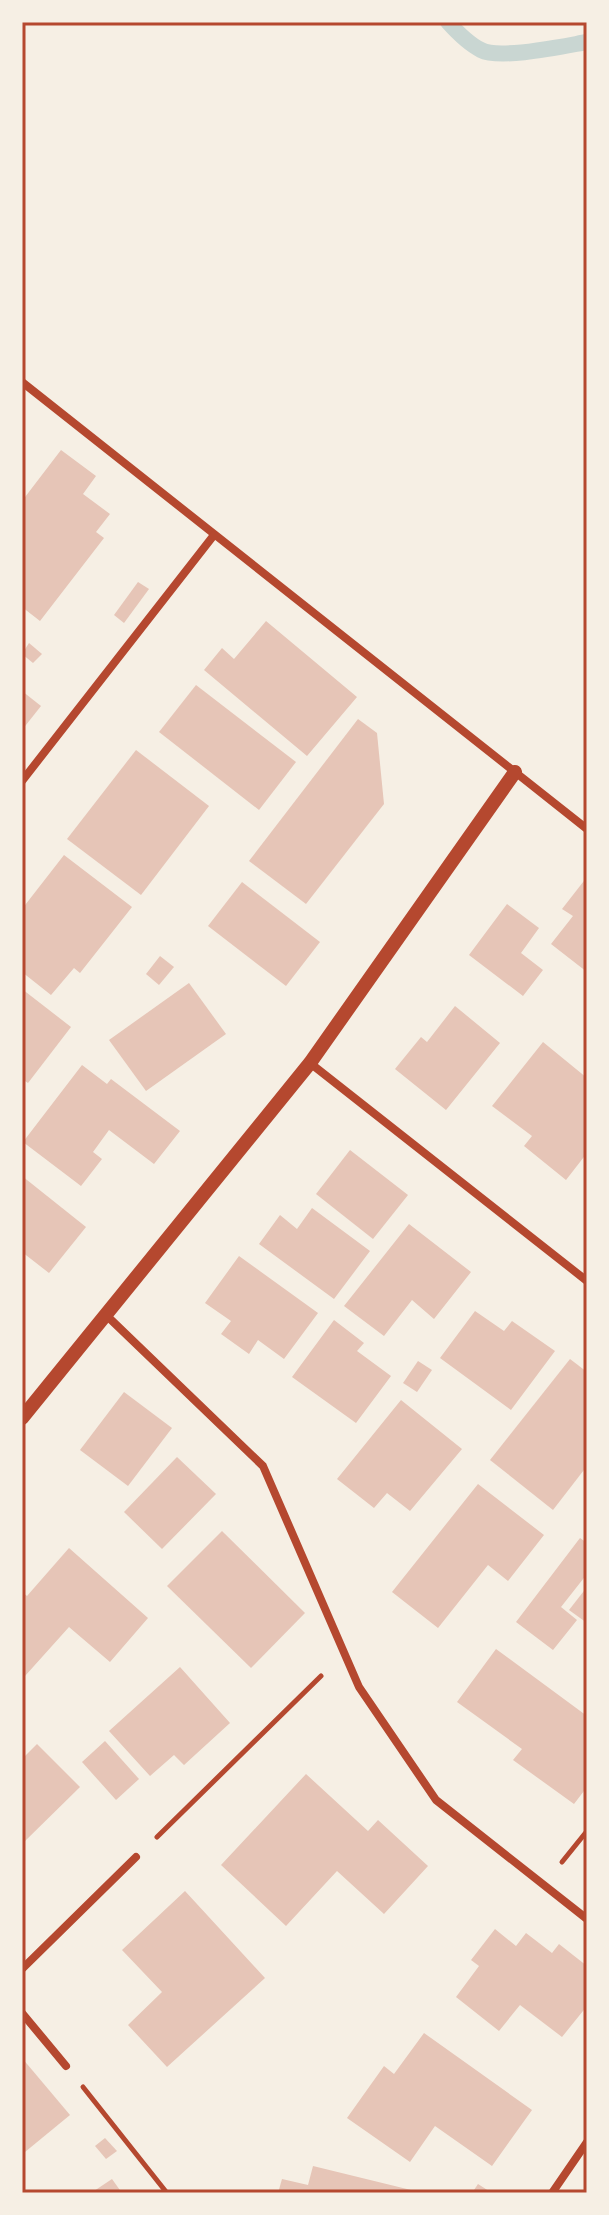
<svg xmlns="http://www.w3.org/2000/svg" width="609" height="2215" font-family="Inter,sans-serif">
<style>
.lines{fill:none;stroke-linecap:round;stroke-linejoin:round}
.stream{stroke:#c9d6d2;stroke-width:16}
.building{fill:#e6c5b7}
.path{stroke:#b5482f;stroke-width:5}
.minor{stroke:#b5482f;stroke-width:8}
.tertiary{stroke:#b5482f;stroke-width:14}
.neatline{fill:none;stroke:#b5482f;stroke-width:3}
</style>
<rect width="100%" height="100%" fill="#f6efe4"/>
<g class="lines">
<path class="stream" d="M448 22C457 32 469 44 481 50 500 60 564 46 587 42"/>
</g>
<g class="building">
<path d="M61 450 96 476 83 494 110 514 96 532 104 538 40 621 22 607V501Z"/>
<path d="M138 582 149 589 124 623 114 615Z"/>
<path d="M266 621 357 697 307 756 204 670 222 648 234 659Z"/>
<path d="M29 643 42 654 33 663 22 654Z"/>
<path d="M196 685 296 762 259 810 159 732Z"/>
<path d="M22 691 41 706 22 730Z"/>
<path d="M358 719 377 733 384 804 306 904 249 861Z"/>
<path d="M136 750 209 806 141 895 67 839Z"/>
<path d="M64 855 132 907 80 973 74 968 51 995 22 972V909Z"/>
<path d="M587 877V972L551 944 573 916 562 909Z"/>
<path d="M242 882 320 942 286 986 208 926Z"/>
<path d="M507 904 539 928 521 953 543 970 523 996 469 955Z"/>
<path d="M160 956 174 967 159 985 146 974Z"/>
<path d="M189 983 226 1034 146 1091 109 1040Z"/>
<path d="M22 989 71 1027 28 1083 22 1079Z"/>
<path d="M455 1006 500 1043 446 1110 395 1069 421 1037 427 1042Z"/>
<path d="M543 1042 587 1078V1153L566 1180 524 1146 532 1136 492 1106Z"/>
<path d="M82 1065 107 1084 111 1079 180 1131 154 1164 109 1130 93 1152 102 1159 81 1186 23 1142Z"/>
<path d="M350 1150 408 1195 373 1239 316 1194Z"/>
<path d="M22 1176 86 1227 49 1273 22 1252Z"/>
<path d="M312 1208 370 1251 334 1299 259 1244 280 1215 297 1229Z"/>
<path d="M409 1224 471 1272 434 1319 412 1300 384 1336 344 1306Z"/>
<path d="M239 1256 318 1313 284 1359 258 1340 249 1354 221 1334 231 1321 205 1303Z"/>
<path d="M475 1311 504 1331 512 1321 555 1351 511 1410 440 1358Z"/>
<path d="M334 1320 364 1343 357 1351 391 1376 356 1423 292 1377Z"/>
<path d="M570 1359 587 1372V1466L553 1510 490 1460Z"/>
<path d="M418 1361 432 1370 417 1392 403 1383Z"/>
<path d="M124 1392 172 1428 128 1486 80 1450Z"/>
<path d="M401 1400 462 1449 410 1511 387 1493 374 1508 337 1479Z"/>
<path d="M177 1457 216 1494 162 1549 124 1512Z"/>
<path d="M478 1484 544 1535 508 1581 488 1565 438 1628 392 1592Z"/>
<path d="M222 1531 305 1613 251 1668 167 1586Z"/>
<path d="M580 1538 587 1543V1574L561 1607 577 1620 553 1650 516 1622Z"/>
<path d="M69 1548 148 1618 110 1662 69 1627 25 1676 22 1673V1592L27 1596Z"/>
<path d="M587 1587V1623L569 1610Z"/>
<path d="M496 1649 587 1716V1787L574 1804 513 1760 522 1749 457 1702Z"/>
<path d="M180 1667 230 1723 184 1765 174 1755 150 1776 109 1731Z"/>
<path d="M105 1741 139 1779 116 1800 82 1762Z"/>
<path d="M37 1744 80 1787 22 1844V1759Z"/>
<path d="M306 1774 368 1831 378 1820 428 1866 384 1914 337 1871 286 1926 221 1865Z"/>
<path d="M185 1891 265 1978 167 2067 128 2025 162 1992 122 1950Z"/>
<path d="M495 1929 516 1946 526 1933 552 1953 559 1944 587 1966V2006L562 2037 520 2005 499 2031 456 1997 479 1966 471 1960Z"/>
<path d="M424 2033 532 2110 492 2166 435 2126 410 2162 347 2118 384 2066 394 2074Z"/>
<path d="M22 2058 70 2115 25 2152 22 2148Z"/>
<path d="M105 2138 117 2151 106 2159 95 2146Z"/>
<path d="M313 2166 411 2190V2193H278L282 2179 308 2185Z"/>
<path d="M112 2179 122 2193H91Z"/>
<path d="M478 2184 492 2193H472Z"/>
</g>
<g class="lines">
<g class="path">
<path d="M157 1837 321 1676"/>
<path d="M562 1862 587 1831"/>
<path d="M83 2087 167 2193"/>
</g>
<g class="minor">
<path d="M22 382 587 829"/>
<path d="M22 781 214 535"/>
<path d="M310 1063 587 1281"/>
<path d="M105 1314 263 1466 359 1687 436 1800 587 1919"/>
<path d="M22 1969 136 1857"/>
<path d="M22 2013 66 2066"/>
<path d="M552 2193 587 2142"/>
</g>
<path class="tertiary" d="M22 1418 310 1063 515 772"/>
</g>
<rect width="609" height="2215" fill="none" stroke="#f6efe4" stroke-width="48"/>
<rect x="24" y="24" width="561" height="2167" class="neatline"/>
</svg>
